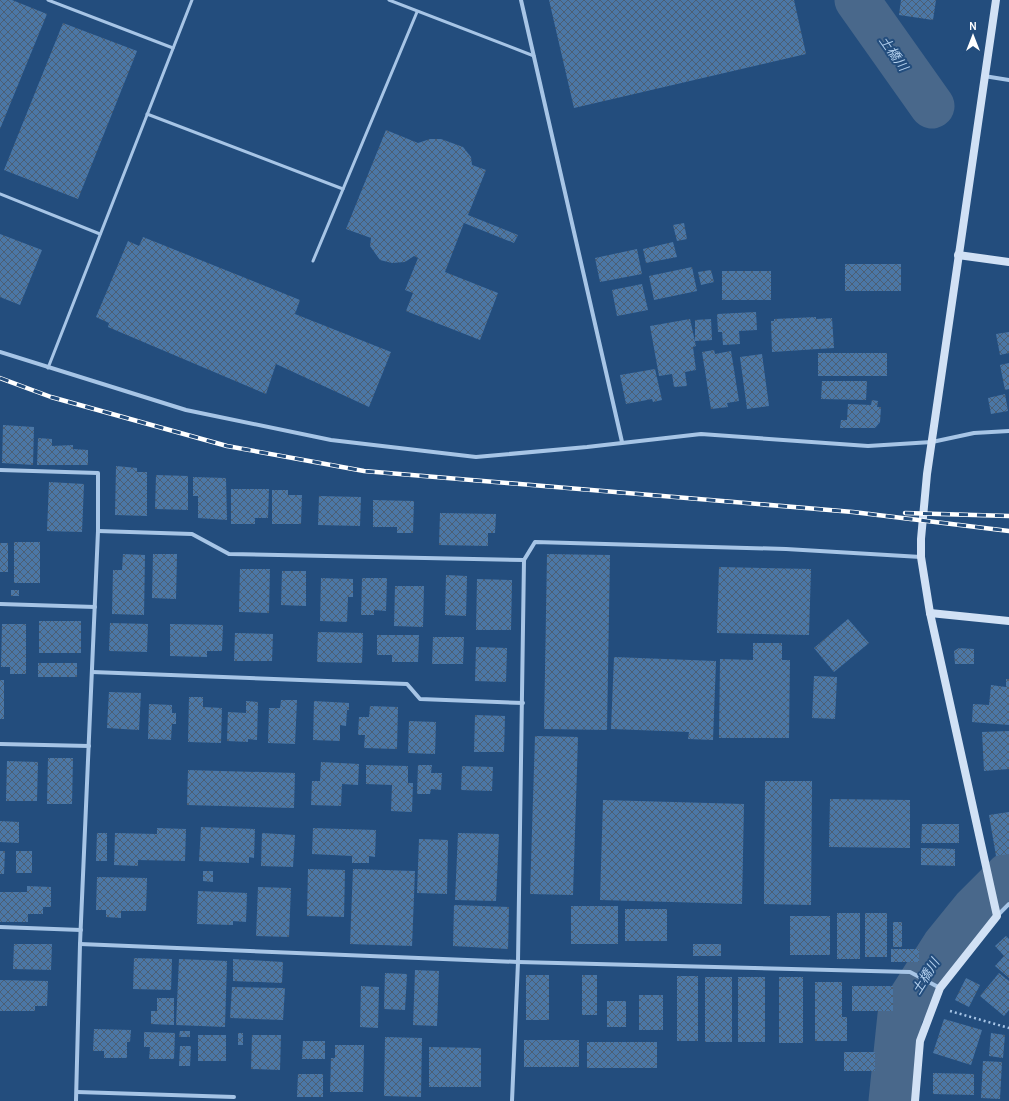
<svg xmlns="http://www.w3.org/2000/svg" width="1009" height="1101" font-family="Karla,'Noto Sans JP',sans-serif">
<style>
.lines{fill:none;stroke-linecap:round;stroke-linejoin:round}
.river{stroke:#49688b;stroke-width:45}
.building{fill:url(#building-cross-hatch)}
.path{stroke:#a7c5e6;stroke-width:2.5;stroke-dasharray:2 3;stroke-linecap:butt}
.lane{stroke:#a7c5e6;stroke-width:3}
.street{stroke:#a7c5e6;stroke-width:4}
.secondary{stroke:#d1e1f5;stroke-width:8}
.rail-casing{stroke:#fff;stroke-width:4.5}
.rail{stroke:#234d7d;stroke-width:3;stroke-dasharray:9;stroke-linecap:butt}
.labels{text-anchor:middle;stroke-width:4;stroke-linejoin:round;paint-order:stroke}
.water-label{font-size:13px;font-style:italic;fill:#b2cfed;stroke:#234d7d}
</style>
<defs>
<pattern id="building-cross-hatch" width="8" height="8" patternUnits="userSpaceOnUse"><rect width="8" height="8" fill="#4b77a6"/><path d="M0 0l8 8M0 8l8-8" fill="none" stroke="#4c5f74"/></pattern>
</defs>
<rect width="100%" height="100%" fill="#234d7d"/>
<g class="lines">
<g class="river">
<path d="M857 0 932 106"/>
<path d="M891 1101 900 1015 944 946 974 909 1009 874"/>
</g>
</g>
<g class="building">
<path d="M0 0H12L47 14 0 129Z"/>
<path d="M549 0H794L806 54 574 108Z"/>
<path d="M901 0H936L933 20 899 15Z"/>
<path d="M63 23 137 51 78 199 4 170Z"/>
<path d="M386 130 418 143 430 139H441L463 147 471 157 472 165 486 170 468 215 518 235 514 243 464 223 445 272 498 293 480 340 406 311 413 293 405 290 418 258 414 256 405 262 392 263 380 260 370 246 371 238 346 229Z"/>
<path d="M684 223 687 239 677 241 673 225Z"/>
<path d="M0 234 42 250 20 305 0 297Z"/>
<path d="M143 237 300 300 295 314 391 352 369 407 276 364 266 394 108 327 109 323 96 317 128 241 139 246Z"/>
<path d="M673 242 677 257 646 263 643 249Z"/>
<path d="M637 249 642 274 600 282 595 258Z"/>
<rect x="845" y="264" width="56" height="27"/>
<path d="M692 267 697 291 654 300 649 276Z"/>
<path d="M711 270 714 282 701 285 698 272Z"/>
<rect x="722" y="271" width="49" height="29"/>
<path d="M642 284 648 310 617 316 612 290Z"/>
<path d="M756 312 757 330 739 331 740 344 723 345 722 332H718L717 314Z"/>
<path d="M816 317V319L832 318 834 348 772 352 771 321H774V319Z"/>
<path d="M690 319 696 346 693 347 696 370 685 372 687 386 674 387 672 374 659 376 650 326Z"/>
<path d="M711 319 712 340 695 341V320Z"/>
<path d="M1009 332V353L1000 355 996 334Z"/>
<path d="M714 350 715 354 731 351 739 401 727 403 728 407 711 409 702 352Z"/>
<rect x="818" y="353" width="69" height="23"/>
<path d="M762 354 769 406 747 409 740 357Z"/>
<path d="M1009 363V389L1005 390 1000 365Z"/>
<path d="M655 369 662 400 653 402 652 399 626 404 620 375Z"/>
<path d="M822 381H867L866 400 821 399Z"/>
<path d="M1005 394 1008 411 991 414 988 398Z"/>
<path d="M872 400 878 401 877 407H881L880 422 875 428H840L841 420H847L848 404 871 405Z"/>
<path d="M3 425 34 427 33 465 2 463Z"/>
<path d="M38 438 52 439V446L73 445V449L88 450V465H37Z"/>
<path d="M116 466 137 468V472H147V516L115 515Z"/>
<path d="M156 475 188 476V510L155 509Z"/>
<path d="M193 477 226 478 227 520 198 518V496H193Z"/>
<path d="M49 482 84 484 82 532 47 531Z"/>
<path d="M231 489H269L268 518H255V524H231Z"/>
<path d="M272 490H288V495H302L301 524H272Z"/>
<path d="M319 496 361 497 360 526 318 525Z"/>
<path d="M373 500 414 501 413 533H397V527H373Z"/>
<path d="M440 513 496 514 495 533H488V546L439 545Z"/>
<rect x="14" y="542" width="26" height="41"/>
<rect x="0" y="543" width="8" height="29"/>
<path d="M123 554 145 555 144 615 112 614 113 570H122Z"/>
<path d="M153 554H177L176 599 152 598Z"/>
<path d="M547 554 610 555 607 730 544 729Z"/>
<path d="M719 567 811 569 809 635 717 633Z"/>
<path d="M240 569H270L269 613 239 612Z"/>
<path d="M282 571H306V606L281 605Z"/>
<path d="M446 575 467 576 466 616 445 615Z"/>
<path d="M321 578 353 579V597H348L347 622 320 621Z"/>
<path d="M362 578H387L386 611 374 610V615H361Z"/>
<path d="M477 579 512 580 511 630H476Z"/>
<path d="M395 586H424L423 627 394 626Z"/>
<rect x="11" y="590" width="8" height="6"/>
<path d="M848 619 869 643 834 672 814 648Z"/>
<rect x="39" y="621" width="42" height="32"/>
<path d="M110 623 148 624 147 652 109 651Z"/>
<path d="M2 624H26V674H10V667H1Z"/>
<path d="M170 624 223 625 222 651H207V657L170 656Z"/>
<path d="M318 632 363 633 362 663 317 662Z"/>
<path d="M235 633 273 634 272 661H234Z"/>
<path d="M377 635H419L418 662H392V655H377Z"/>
<path d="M433 637H464L463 664H432Z"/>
<path d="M753 643H782V660H790L789 738H719L720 659 753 660Z"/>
<path d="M476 647 507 648 506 682 475 681Z"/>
<path d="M959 648 974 649V664H955L954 651Z"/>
<path d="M614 657 716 661 713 740 688 739 689 732 611 729Z"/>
<rect x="38" y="663" width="39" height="14"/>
<path d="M814 676 837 677 835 719 812 718Z"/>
<path d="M1006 679H1009V725L972 722 973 704 989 705 991 685 1006 687Z"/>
<rect x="0" y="680" width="4" height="39"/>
<path d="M109 692 141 693 139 730 107 728Z"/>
<path d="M189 697H203V707L222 708 221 743 188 742Z"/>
<path d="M281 700H297L295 744 268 743 269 708H280Z"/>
<path d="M246 701 258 702 257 740 248 739V742L227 741 228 712 246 713Z"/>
<path d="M314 701 349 703V710H347L346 726 340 725V741L313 740Z"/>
<path d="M149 704 172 705V713H176V724H172L171 740 148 739Z"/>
<path d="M370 706 398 707 397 749 364 748 365 735H358L359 717H369Z"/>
<path d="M475 715 505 716 504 752H474Z"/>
<path d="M409 721 436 722 435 754 408 753Z"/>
<path d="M1009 731V769L984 771 982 732Z"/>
<path d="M535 736 578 737 573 895 530 894Z"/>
<path d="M48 758H73L72 804H47Z"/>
<path d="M7 761 38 762 37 801H6Z"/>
<path d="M321 762 359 764 358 785 342 784 341 806 311 805 312 781H320Z"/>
<path d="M366 765 408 766V783H413L412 812 391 811 392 785 366 784Z"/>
<path d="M418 765H432L431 773H442L441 790 431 789 430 794H417Z"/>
<path d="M462 766 493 767 492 791 461 790Z"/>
<path d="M188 770 295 773 294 808 187 805Z"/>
<path d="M765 781H812L811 905 764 904Z"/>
<path d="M830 799 910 800V848L829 847Z"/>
<path d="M603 800 744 804 742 904 600 900Z"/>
<path d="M1009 812V854L996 856 989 815Z"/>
<path d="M0 821 19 822V843L0 842Z"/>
<path d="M922 824H959V843H921Z"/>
<path d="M201 827 255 829 254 858 249 857V863L199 861Z"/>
<path d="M157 828 186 829 185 861 138 860V866L114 865 115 833 157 834Z"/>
<path d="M313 828 376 830 375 857 369 856V863H352V856L312 854Z"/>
<path d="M97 833H107V861H96Z"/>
<path d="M262 833 295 835 293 867 261 866Z"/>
<path d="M458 833 499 834 496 901 455 900Z"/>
<path d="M419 839 448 840 447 894 417 893Z"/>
<path d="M921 848 955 849V866L921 865Z"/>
<path d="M0 851H5L4 874H0Z"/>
<rect x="16" y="851" width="16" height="22"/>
<path d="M308 869 345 870 344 917 307 916Z"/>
<path d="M353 869 415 871 412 946 350 944Z"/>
<path d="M203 871H213V882L203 881Z"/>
<path d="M97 877 147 878 146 911H121V918L106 917V910H96Z"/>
<path d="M27 886 51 887V907H43V914H28V922H0V892H27Z"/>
<path d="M258 887 291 888 289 937 256 936Z"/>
<path d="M198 891 247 893 246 922 233 921V925L197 924Z"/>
<path d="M454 905 509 907 508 949 453 946Z"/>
<rect x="571" y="906" width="47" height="38"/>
<rect x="625" y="909" width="42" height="32"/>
<rect x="837" y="913" width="23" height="46"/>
<rect x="865" y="913" width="22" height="44"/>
<rect x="790" y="916" width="40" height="39"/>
<rect x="893" y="922" width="9" height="25"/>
<path d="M1006 936 1009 939V978L995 966 1004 956 995 946Z"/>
<path d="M14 944H52L51 970 13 969Z"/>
<rect x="693" y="944" width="28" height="12"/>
<rect x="891" y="949" width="28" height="13"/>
<path d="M134 958 172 959 171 990 133 989Z"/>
<path d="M179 959 227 961 225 1027 176 1025Z"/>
<path d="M233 959 283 962 282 983 233 981Z"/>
<path d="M415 970 439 971 437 1026 413 1025Z"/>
<path d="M385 973 407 974 405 1010 384 1009Z"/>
<path d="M999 973 1009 981V1010L1004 1016 980 996Z"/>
<rect x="526" y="975" width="23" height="45"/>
<rect x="582" y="975" width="15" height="40"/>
<rect x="677" y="976" width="21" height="65"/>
<rect x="705" y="977" width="27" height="65"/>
<rect x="738" y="977" width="27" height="65"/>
<rect x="779" y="977" width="24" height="66"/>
<path d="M966 978 980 985 969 1007 955 1000Z"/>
<path d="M0 980 48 981 47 1006H35V1011H0Z"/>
<path d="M815 982H842V1017H847V1041H815Z"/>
<path d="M361 986 379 987 378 1028 360 1027Z"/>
<rect x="852" y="986" width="41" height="25"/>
<path d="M232 987 285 988 283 1020 230 1018Z"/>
<rect x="639" y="995" width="24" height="35"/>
<path d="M157 998H174V1025L151 1024V1011H157Z"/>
<rect x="607" y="1001" width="19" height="26"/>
<path d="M944 1019 982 1030 971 1065 933 1053Z"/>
<path d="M94 1029 131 1030 130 1042H127V1058H104V1051H93Z"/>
<path d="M180 1031H190V1037H179Z"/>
<path d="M144 1032 175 1033 174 1059H149L150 1047H144Z"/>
<rect x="238" y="1033" width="5" height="12"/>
<path d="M991 1033 1005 1035 1003 1058 989 1056Z"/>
<rect x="198" y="1035" width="28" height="26"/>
<path d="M252 1035H281L280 1070 251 1069Z"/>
<path d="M385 1037 422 1038 421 1097 384 1096Z"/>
<rect x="524" y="1040" width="55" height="27"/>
<path d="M303 1041H325V1059H302Z"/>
<rect x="587" y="1042" width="70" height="26"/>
<path d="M335 1045H364L363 1092H330L331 1058H335Z"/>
<path d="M180 1046H191L190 1066H179Z"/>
<path d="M429 1047 481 1048V1087H429Z"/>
<rect x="844" y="1052" width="31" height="19"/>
<path d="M983 1061 1002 1062 1000 1099 981 1098Z"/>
<path d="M933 1073 974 1074V1095L933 1094Z"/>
<path d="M298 1074H323V1097H297Z"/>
</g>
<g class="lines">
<path class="path" d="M950 1011 1009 1028"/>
<g class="lane">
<path d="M48 0 173 48"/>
<path d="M389 0 534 56"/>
<path d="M147 114 343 189"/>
<path d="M0 194 100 234"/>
<path d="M313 261 417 12"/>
<path d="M48 368 192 0"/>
</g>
<g class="street">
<path d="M521 0 622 442"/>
<path d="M984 76 1009 80"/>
<path d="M0 352 186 410 331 440 476 457 587 447 701 434 868 446 932 442 974 433 1009 431"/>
<path d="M0 470 98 473V531L80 944 76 1101"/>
<path d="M98 531 192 534 229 554 524 560"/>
<path d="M0 604 95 607"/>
<path d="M92 672 407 684 420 699 523 703"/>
<path d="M0 744 89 746"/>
<path d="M998 915 1009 904"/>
<path d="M0 927 81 930"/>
<path d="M80 944 518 962 910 972 940 988"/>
<path d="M77 1092 234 1097"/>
<path d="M512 1101 518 962 524 560 535 542 786 549 921 557"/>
</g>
<g class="secondary">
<path d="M958 255 1009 262"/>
<path d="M930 613 1009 621"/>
<path d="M915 1101 920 1041 940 988 997 916 930 613 921 557V539L927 474 996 0"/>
</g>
<defs>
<g id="rail">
<path d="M0 378 51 397 227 446 364 471 853 512 1009 531"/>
<path d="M905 513 1009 516"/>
</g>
</defs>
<use href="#rail" class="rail-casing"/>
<use href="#rail" class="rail"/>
</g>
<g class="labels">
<g class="water-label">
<text transform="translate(894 53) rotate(55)" y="5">土橋川</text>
<text transform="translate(925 976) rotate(-58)" y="5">土橋川</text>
</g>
</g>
<g transform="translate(973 36)" stroke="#234d7d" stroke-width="3" paint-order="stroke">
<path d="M0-3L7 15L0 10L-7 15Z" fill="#ffffff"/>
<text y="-6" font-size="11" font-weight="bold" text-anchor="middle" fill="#ffffff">N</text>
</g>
</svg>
